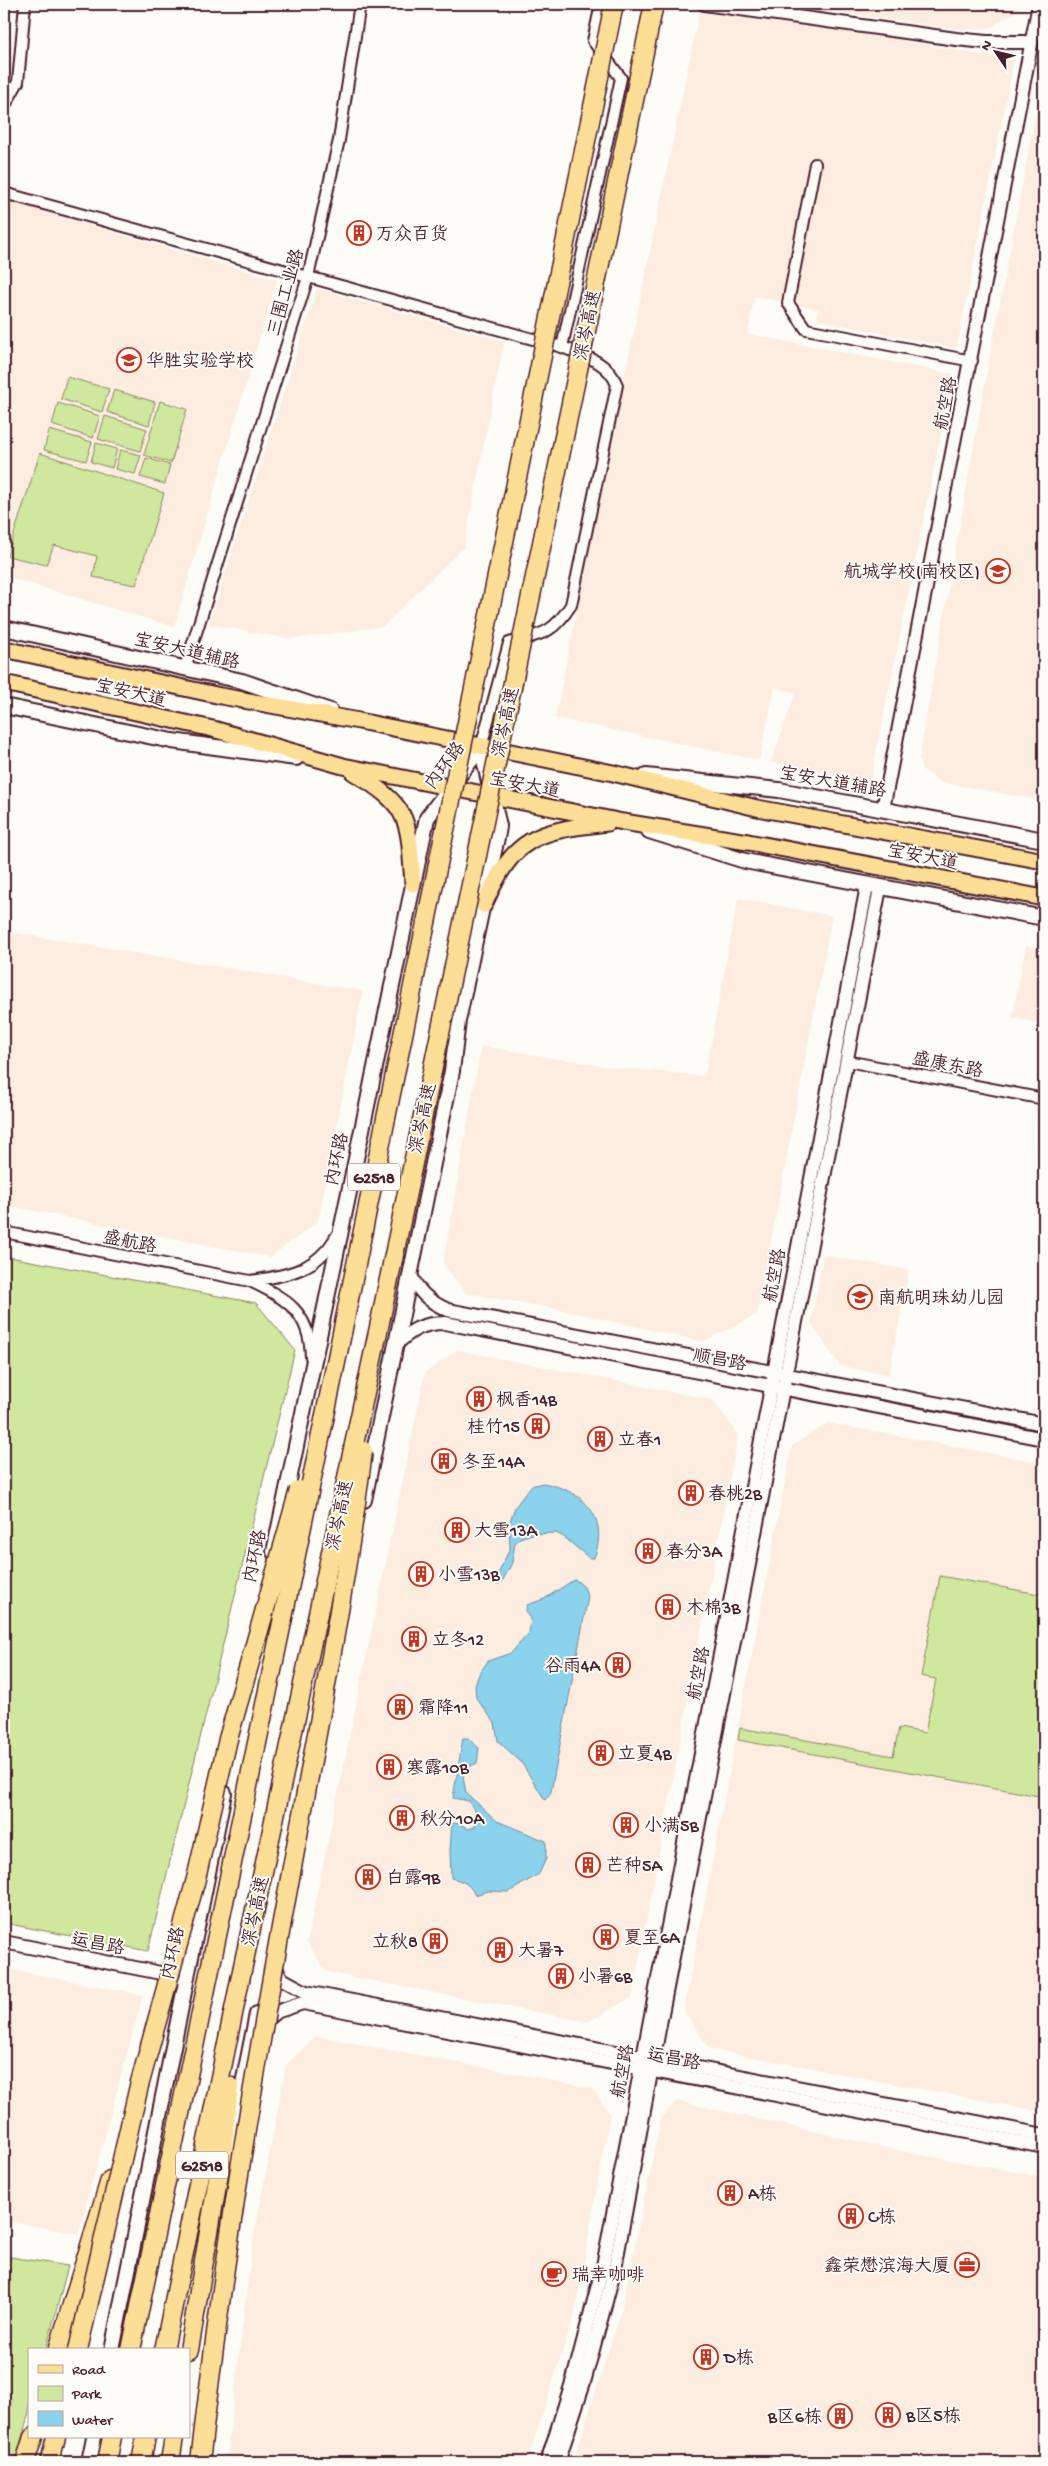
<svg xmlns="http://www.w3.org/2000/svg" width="1048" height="2466" font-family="'Gochi Hand','LXGW WenKai TC',sans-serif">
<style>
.built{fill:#fcede0}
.green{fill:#cfe89d;stroke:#8c8464}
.water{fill:#8bd2ed;stroke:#718a9f}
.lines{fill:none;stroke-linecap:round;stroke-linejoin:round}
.minor-casing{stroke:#4a1f2b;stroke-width:14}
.tertiary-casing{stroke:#4a1f2b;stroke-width:16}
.secondary-casing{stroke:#4a1f2b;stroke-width:18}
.primary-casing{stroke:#4a1f2b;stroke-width:19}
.motorway-casing{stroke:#4a1f2b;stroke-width:21}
.minor{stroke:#fdfcf7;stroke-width:10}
.tertiary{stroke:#fdfcf7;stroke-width:12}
.secondary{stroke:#fdfcf7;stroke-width:14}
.primary{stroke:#fdde96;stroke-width:15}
.motorway{stroke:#fdde96;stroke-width:18}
.motorway-bridge-casing{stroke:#4a1f2b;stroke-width:21;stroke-linecap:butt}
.motorway-bridge{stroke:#fdde96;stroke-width:18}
.labels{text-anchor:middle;stroke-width:4;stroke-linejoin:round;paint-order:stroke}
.shield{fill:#fdfcf7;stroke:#806168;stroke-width:1}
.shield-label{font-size:16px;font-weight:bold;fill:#4a1f2b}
.poi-label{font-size:18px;fill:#4a1f2b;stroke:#fdfcf7;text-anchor:start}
.street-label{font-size:18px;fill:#4a1f2b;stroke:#fdfcf7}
</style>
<rect width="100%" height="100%" fill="#fdfcf7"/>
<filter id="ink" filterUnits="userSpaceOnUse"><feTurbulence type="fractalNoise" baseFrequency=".02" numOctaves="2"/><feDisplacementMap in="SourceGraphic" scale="10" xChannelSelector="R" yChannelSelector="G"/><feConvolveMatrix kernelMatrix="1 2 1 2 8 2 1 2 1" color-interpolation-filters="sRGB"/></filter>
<g filter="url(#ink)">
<g class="built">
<path d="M776 4H1022L1016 12 989 28 966 30Z"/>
<path d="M699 12 893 39 1014 60 957 348 817 320 819 309 754 296 748 334 953 374 870 782 771 762 796 692 775 688 759 760 555 718Z"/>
<path d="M1044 70V801L940 782 922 769 919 759 984 388Z"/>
<path d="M4 200 277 280 174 627 4 576Z"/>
<path d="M317 289 504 341 464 547 382 627 290 639 209 624Z"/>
<path d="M738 898 832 916 757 1315 703 1342 567 1311 466 1293 443 1264 481 1046 609 1067 705 1076Z"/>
<path d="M4 931 363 991 318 1222 270 1257 4 1205Z"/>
<path d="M1026 946 1044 949V1024L1012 1018Z"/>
<path d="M823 1255 909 1270 889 1375 840 1366 811 1323Z"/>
<path d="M457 1350 713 1400 738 1435 632 1997 588 2022 326 1972 307 1942 425 1373Z"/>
<path d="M828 1423 1044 1463V2112L709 2049 684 2010 792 1446Z"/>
<path d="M4 1968 143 1995 78 2234 4 2220Z"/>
<path d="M316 2036 592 2088 610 2114 575 2313 527 2462H226L252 2248 286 2065Z"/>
<path d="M677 2101 911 2153 1044 2177V2462H573L621 2312 661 2118Z"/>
</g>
<g class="green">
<path d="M67 377 109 389 102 412 61 399Z"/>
<path d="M114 390 155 402 149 425 107 412Z"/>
<path d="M160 401 187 409 171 463 144 455Z"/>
<path d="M58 403 100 416 93 438 52 425Z"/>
<path d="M105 416 147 429 140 451 98 439Z"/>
<path d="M49 430 92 442 86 461 44 450Z"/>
<path d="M96 443 117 449 112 468 91 462Z"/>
<path d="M120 450 141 455 135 474 115 469Z"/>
<path d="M40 453 164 493 136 585 93 577 97 556 54 545 46 565 7 556Z"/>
<path d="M146 458 170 465 165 484 140 477Z"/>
<path d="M4 1256 256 1303 295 1350 148 1951 4 1923Z"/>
<path d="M940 1576 1044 1595V1797L738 1740 740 1728 893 1756 899 1728 925 1733 936 1679 921 1676Z"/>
<path d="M4 2256 68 2266 46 2350H29V2413L15 2462H4Z"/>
</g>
<g class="water">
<path d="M543 1483C583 1490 610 1517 594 1558H589L564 1537 556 1533 532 1534 520 1538 515 1543 512 1563 502 1582 497 1584 495 1581 510 1548 509 1524 515 1507 531 1486Z"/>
<path d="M575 1579 584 1587 588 1597 551 1792 545 1800 521 1762 498 1741 495 1723 476 1698 475 1686 479 1674 488 1661 511 1653 529 1633 531 1619 526 1611 527 1605 544 1599Z"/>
<path d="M463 1738H468L479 1748 477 1763 469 1767 463 1776 466 1793 497 1821 546 1841V1859L539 1874 509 1892 488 1891 475 1895C469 1883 463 1881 451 1878L450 1850 452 1823 461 1824 468 1829 475 1827 477 1815 469 1801 453 1798Z"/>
</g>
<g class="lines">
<defs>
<g id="minor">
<path d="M4 107 18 82 25 4"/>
<path d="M815 164 788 303 806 329 972 361"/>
<path d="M4 193 562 347C584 356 608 361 617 385L571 605C552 635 541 634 509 643L481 747"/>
<path d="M562 347 621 78 593 41 601 4"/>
<path d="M185 668 308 277 339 140 360 4"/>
<path d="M847 1061 1044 1099"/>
<path d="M4 1232 250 1281C287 1299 310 1312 311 1357"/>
<path d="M250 1281C287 1276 318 1270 337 1235"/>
</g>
<g id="tertiary">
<path d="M704 4 956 39 986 42H1032"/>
<path d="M883 809 1039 4"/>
<path d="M410 1273C418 1292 429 1302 448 1310L1044 1424"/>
<path d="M395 1346C410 1330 423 1323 445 1323L1044 1439"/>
<path d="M4 1942 186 1978"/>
<path d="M273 1963 282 1979 306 1992 1044 2135"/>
<path d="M262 2024 276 2012 303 2003 1044 2147"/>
<path d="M547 2462 574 2376 603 2266 867 886"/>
<path d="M558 2462 585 2379 615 2268 660 2024 880 888"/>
</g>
<g id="secondary">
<path d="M4 628 242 681 330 711"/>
<path d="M4 706 172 741 296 758"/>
<path d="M646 776 779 790 1044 840"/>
<path d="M649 831 745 861 1044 918"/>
<path d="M364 1500 452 1071 458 1021 498 833 499 826 481 747"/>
<path d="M274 1552 427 818 481 747"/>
<path d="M229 2154 257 2014"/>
<path d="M112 2350 224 1793"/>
<path d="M89 2462 94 2437"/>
</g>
<g id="primary">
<path d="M4 649 221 696 359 721 613 773 757 808 1044 861"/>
<path d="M4 683 213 729 343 766 623 822 748 842 1044 898"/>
<path d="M353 772C412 808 408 819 413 884"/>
<path d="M484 905C514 836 536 831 608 823"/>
</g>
<g id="motorway">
<path d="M58 2350 110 2180"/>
<path d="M164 2350 240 1980"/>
<path d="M189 2350 221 2161 229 2086"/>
<path d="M25 2462 33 2437"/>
<path d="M50 2462 56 2437"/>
<path d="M107 2462 112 2437"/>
<path d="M141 2462 146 2437"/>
<path d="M170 2462 174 2437"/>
</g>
</defs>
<use href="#minor" class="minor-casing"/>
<use href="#tertiary" class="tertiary-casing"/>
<use href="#secondary" class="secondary-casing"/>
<use href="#primary" class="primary-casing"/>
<use href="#motorway" class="motorway-casing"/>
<use href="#minor" class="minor"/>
<use href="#tertiary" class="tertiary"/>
<use href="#secondary" class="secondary"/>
<use href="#primary" class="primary"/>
<use href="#motorway" class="motorway"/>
<defs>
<g id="motorway-bridge">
<path d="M240 1980 379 1327 654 4"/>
<path d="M78 2350 139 2086 196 1879 228 1739 299 1490"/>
<path d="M131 2350 340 1343 614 4"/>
<path d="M200 2462C218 2304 242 2146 270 1989 301 1809 340 1632 363 1451"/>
</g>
</defs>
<use href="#motorway-bridge" class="motorway-bridge-casing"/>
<use href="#motorway-bridge" class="motorway-bridge"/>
</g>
</g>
<defs>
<symbol id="building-ring" viewBox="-11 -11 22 22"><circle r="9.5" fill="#fdfcf7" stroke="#c8321e" stroke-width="1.5"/><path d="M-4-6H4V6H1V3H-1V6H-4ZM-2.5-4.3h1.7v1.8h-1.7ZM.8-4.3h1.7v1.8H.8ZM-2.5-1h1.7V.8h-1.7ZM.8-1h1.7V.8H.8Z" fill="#c8321e"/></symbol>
<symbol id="school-ring" viewBox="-11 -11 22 22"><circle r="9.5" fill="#fdfcf7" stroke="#c8321e" stroke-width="1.5"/><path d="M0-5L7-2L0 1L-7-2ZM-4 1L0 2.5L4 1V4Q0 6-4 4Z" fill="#c8321e"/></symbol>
<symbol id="office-ring" viewBox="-11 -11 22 22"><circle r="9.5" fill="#fdfcf7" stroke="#c8321e" stroke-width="1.5"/><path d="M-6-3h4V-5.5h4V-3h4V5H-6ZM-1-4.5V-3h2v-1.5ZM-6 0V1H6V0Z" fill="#c8321e"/></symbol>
<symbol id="cafe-ring" viewBox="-11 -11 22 22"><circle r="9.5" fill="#fdfcf7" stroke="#c8321e" stroke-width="1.5"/><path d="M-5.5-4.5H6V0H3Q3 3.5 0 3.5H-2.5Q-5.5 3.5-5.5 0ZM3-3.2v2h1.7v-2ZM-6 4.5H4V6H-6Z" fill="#c8321e"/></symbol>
</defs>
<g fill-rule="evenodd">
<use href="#building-ring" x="345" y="219" width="28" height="28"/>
<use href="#school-ring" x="115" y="346" width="28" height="28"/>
<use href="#school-ring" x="984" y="557" width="28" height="28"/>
<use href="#school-ring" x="846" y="1283" width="28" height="28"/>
<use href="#building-ring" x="465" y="1385" width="28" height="28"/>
<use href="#building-ring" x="523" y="1412" width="28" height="28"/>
<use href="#building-ring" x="586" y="1425" width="28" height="28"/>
<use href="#building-ring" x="430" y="1447" width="28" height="28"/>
<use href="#building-ring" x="677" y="1479" width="28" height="28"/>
<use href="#building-ring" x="443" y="1516" width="28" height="28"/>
<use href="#building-ring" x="634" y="1537" width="28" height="28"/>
<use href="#building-ring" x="407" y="1560" width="28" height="28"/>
<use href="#building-ring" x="654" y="1593" width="28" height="28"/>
<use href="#building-ring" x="400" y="1625" width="28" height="28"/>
<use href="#building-ring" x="604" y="1651" width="28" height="28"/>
<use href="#building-ring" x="386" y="1693" width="28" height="28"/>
<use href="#building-ring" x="587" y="1739" width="28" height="28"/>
<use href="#building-ring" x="375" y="1753" width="28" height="28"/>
<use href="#building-ring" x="388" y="1804" width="28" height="28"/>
<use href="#building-ring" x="612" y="1811" width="28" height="28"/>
<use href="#building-ring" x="574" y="1851" width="28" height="28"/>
<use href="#building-ring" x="354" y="1863" width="28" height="28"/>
<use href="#building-ring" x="592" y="1923" width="28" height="28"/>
<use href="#building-ring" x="421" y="1927" width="28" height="28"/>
<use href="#building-ring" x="486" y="1936" width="28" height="28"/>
<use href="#building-ring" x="547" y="1962" width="28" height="28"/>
<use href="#building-ring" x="716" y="2179" width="28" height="28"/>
<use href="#building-ring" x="837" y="2202" width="28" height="28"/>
<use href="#office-ring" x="953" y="2251" width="28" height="28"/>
<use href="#cafe-ring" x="540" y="2260" width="28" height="28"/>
<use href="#building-ring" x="692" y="2343" width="28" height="28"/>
<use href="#building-ring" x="874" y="2401" width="28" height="28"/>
<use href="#building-ring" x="826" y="2402" width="28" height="28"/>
</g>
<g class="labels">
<g class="shield">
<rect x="348" y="1163.5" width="52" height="27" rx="4"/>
<rect x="176" y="2151.5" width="52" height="27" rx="4"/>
</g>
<g class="shield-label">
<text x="374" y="1183">G2518</text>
<text x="202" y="2171">G2518</text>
</g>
<g class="poi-label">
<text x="376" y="239">万众百货</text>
<text x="146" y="366">华胜实验学校</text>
<text x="980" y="577" text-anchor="end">航城学校(南校区)</text>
<text x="878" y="1303">南航明珠幼儿园</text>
<text x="496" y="1405">枫香14B</text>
<text x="520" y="1432" text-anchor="end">桂竹15</text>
<text x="618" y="1445">立春1</text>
<text x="462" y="1467">冬至14A</text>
<text x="708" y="1499">春桃2B</text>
<text x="474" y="1536">大雪13A</text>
<text x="666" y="1557">春分3A</text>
<text x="438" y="1580">小雪13B</text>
<text x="686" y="1613">木棉3B</text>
<text x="432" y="1645">立冬12</text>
<text x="600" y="1671" text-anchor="end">谷雨4A</text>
<text x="418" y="1713">霜降11</text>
<text x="618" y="1759">立夏4B</text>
<text x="406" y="1773">寒露10B</text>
<text x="420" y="1824">秋分10A</text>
<text x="644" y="1831">小满5B</text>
<text x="606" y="1871">芒种5A</text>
<text x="386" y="1883">白露9B</text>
<text x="624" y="1943">夏至6A</text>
<text x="418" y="1947" text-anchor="end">立秋8</text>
<text x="518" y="1956">大暑7</text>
<text x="578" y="1982">小暑6B</text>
<text x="748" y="2199">A栋</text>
<text x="868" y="2222">C栋</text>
<text x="950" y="2271" text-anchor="end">鑫荣懋滨海大厦</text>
<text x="572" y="2280">瑞幸咖啡</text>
<text x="724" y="2363">D栋</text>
<text x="906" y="2421">B区5栋</text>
<text x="822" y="2422" text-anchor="end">B区6栋</text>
</g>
<g class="street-label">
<text transform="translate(285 292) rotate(-74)" y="6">三围工业路</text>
<text transform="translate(587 325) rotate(-78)" y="6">深岑高速</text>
<text transform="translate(945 403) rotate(-79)" y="6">航空路</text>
<text transform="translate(187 650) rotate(13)" y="6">宝安大道辅路</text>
<text transform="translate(131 692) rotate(13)" y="6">宝安大道</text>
<text transform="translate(505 722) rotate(-78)" y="6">深岑高速</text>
<text transform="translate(444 765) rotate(-53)" y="6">内环路</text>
<text transform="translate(833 781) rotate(10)" y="6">宝安大道辅路</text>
<text transform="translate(525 784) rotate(11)" y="6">宝安大道</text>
<text transform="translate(923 856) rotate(11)" y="6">宝安大道</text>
<text transform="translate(948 1064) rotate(11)" y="6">盛康东路</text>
<text transform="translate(422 1118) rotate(-78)" y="6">深岑高速</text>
<text transform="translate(336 1159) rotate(-78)" y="6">内环路</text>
<text transform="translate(130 1241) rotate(11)" y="6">盛航路</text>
<text transform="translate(774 1275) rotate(-79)" y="6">航空路</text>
<text transform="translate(720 1359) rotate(11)" y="6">顺昌路</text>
<text transform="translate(339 1515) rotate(-78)" y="6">深岑高速</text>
<text transform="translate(254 1556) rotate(-78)" y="6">内环路</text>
<text transform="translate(698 1673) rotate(-79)" y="6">航空路</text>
<text transform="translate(255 1911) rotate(-78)" y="6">深岑高速</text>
<text transform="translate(98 1943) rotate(11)" y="6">运昌路</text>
<text transform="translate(172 1953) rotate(-78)" y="6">内环路</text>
<text transform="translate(674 2058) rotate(11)" y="6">运昌路</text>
<text transform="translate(622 2071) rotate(-79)" y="6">航空路</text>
</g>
</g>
<rect width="1048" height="2466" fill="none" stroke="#fdfcf7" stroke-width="20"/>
<rect x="10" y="10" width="1028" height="2446" fill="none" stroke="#4a1f2b" stroke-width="2" filter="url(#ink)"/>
<rect x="28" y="2348" width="162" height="90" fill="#fdfcf7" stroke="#b5a4a5"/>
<rect x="38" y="2365" width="25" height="8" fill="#fdde96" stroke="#b5a4a5"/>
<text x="72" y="2374" font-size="15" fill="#4a1f2b">Road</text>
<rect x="38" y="2386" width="25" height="15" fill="#cfe89d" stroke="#b5a4a5"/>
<text x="72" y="2398" font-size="15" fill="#4a1f2b">Park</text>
<rect x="38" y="2411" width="25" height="15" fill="#8bd2ed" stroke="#b5a4a5"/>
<text x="72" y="2424" font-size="15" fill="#4a1f2b">Water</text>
<g transform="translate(996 52) rotate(305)" stroke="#fdfcf7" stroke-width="4" paint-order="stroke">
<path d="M0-4L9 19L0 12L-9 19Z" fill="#4a1f2b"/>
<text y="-8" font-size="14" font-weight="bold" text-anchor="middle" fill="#4a1f2b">N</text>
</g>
</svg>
